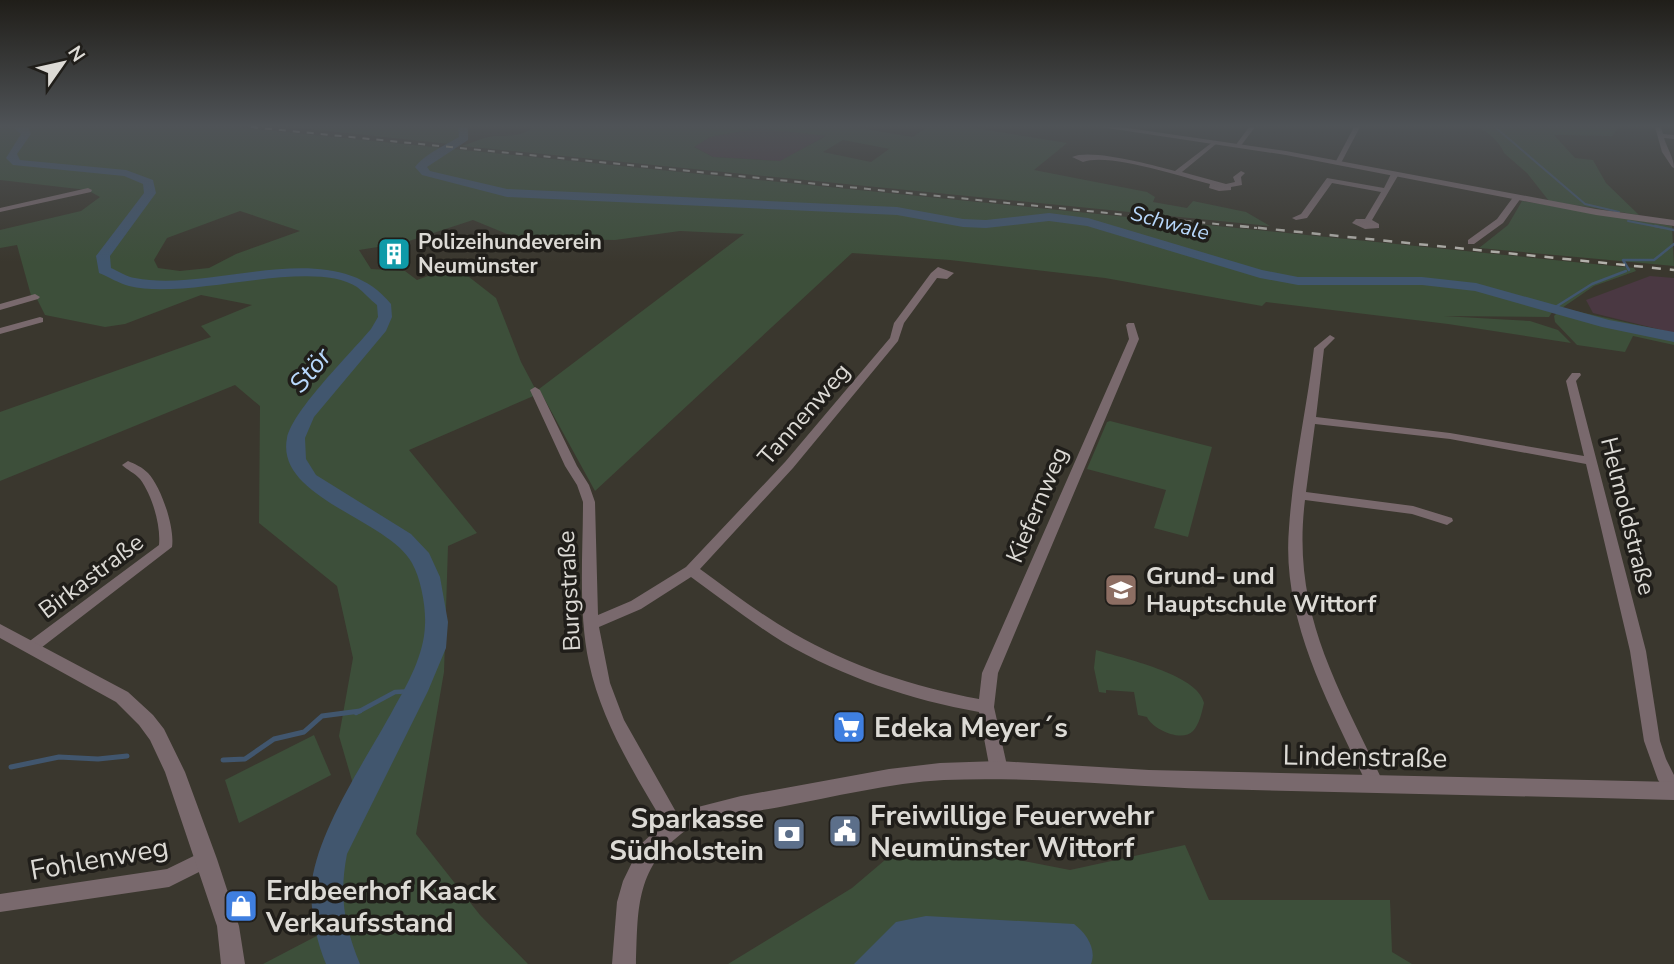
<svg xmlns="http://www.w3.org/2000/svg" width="1674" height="964" font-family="'Nunito Sans',sans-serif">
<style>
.commercial{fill:#4a3842}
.green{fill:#3d4f3a;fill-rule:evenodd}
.water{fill:#41566e}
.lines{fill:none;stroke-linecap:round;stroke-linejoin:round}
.stream-far3{stroke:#41566e;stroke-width:2}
.stream-far2{stroke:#41566e;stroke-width:2.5}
.stream-far1{stroke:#41566e;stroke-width:4.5}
.stream{stroke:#41566e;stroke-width:5}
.river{fill:#41566e;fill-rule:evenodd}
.minor{fill:#79696d;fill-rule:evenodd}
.tertiary{fill:#79696d;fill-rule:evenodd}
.rail-far1{stroke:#b3b1ab;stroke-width:2;stroke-dasharray:7 7;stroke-linecap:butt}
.rail{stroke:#b3b1ab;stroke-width:2.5;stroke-dasharray:9 9;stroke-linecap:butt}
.labels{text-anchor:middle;stroke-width:7;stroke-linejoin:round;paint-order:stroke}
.far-water-label{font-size:21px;font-style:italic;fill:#b8d8fc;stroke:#201e1a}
.far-poi-label{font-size:21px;font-weight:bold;fill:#dcdad5;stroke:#201e1a;text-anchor:start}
.street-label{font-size:24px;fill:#dcdad5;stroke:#201e1a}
.poi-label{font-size:24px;font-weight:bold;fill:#dcdad5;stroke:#201e1a;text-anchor:start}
.water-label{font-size:26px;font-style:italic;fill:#b8d8fc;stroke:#201e1a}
.near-poi-label{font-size:28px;font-weight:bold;fill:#dcdad5;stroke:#201e1a;text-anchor:start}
.near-street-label{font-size:28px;fill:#dcdad5;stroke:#201e1a}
</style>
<rect width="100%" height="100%" fill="#3a372e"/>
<g class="commercial">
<path d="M758 128 814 133 827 135 781 161 713 157 693 146 710 137Z"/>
<path d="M1650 276 1674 278V333L1593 313 1586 300Z"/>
</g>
<g class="green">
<path d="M0 127H234L1634 268 1636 271 1594 286 1559 310 1554 309 1549 317 1443 316 1530 321 1558 330 1571 343 1448 324 1266 302 1262 306 1105 278 950 260 852 253 595 491 539 389 744 234 680 231 615 240 552 239 531 244 473 220 409 241 404 238 384 246 359 250 371 269 405 271 417 280 455 266 496 298 521 362 538 394 409 450 477 533 448 546 444 672 416 834 480 915 528 964H263L330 929 327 882 333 854 358 801 339 736 353 658 337 586 259 523 260 406 235 385 0 481V412L211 337 201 326 252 305 201 295 125 324 105 327 45 315 37 299H32L17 245 0 248V230L81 211 100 197 87 190 0 180ZM240 211 300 231 236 254 209 268 180 271 158 268 154 260 167 238Z"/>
<path d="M290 127H460V138L450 144Z"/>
<path d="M532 127H853L913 137 927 127H969L1067 143 1034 170 1147 192 1155 197 1153 202 1187 208 1193 201 1246 212 1270 226 462 146C471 143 480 139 489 137 503 134 522 139 532 127ZM758 128 826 136 780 161 713 157 694 147 710 137ZM843 140 890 149H889L871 162 823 152Z"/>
<path d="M1477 127H1619L1612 136 1554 135 1575 158 1593 160 1606 183 1639 215 1549 201 1527 173 1504 153C1501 143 1486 130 1477 127Z"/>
<path d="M1522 201 1672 226 1674 266 1479 248 1508 225Z"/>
<path d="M1562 308 1674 333V345L1633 336 1625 352 1577 345 1555 322 1554 316Z"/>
<path d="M1110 421 1212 447 1188 537 1154 528 1166 490 1087 469 1107 422Z"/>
<path d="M1096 650C1122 658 1198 674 1204 703 1202 712 1199 725 1193 731 1182 743 1152 729 1147 717L1138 715 1134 692 1106 690V693L1099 692 1094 668Z"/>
<path d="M314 735 331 775 239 823 225 780Z"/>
<path d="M1185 845 1209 900H1390L1392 952 1412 964H728L852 888 885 860 953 847 1070 870Z"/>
</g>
<path class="water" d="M926 916 1074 924C1086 933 1097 949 1091 964H854L896 922Z"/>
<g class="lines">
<g class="stream-far3">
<path d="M1495 127 1585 204 1619 212"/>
<path d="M1628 221 1664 228"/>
</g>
<g class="stream-far2">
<path d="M1655 226 1674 230"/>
<path d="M1629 270 1623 260H1654L1674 244"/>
<path d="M1554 308 1592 284 1626 271"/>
</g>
<path class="stream-far1" d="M356 713 395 692 416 691"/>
<g class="stream">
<path d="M223 760 245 759 274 739 304 732 322 716 360 711"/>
<path d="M11 767 59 757 98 759 127 756"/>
</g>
<g class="river">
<path d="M13 127H28L31 134 17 154 20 160 126 170 153 180 156 193 110 256 111 268C118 271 127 277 135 278 212 294 333 232 391 304L392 317 386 331 314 417 305 438 306 459 316 475 411 534 429 553 440 577 448 622 446 648 428 691 347 854C339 895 344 925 360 964H326C316 941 309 906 312 881 320 826 367 758 394 708 408 683 424 655 425 625 426 607 421 579 412 563 388 519 275 498 287 438 293 410 351 353 371 329L378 317 377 305C370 300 364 292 357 287 310 257 189 301 129 286 118 283 109 277 99 273L96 256 144 193 143 184 124 176 13 165 6 158 21 134Z"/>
<path d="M458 127H468V140L427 167 430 171 507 189 897 207 963 219 986 220 1049 213 1088 218 1262 270 1298 277H1422L1476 283 1609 320 1674 332V342L1602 327 1475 291 1422 285H1298L1260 278 1087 226 1049 221 986 228 963 227 897 215 507 197 422 175 415 167C426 153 444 146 459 137Z"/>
</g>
<g class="minor">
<path d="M1249 127H1255L1240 147H1236L1235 146Z"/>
<path d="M1354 127H1360L1341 163 1336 164 1335 163Z"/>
<path d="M1655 127H1661L1663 134 1674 135V139L1664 138C1667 148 1674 158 1674 168L1672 167 1662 152Z"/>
<path d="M1214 141 1217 143 1216 144 1182 172 1226 184 1235 182 1233 177 1241 171 1245 173 1241 177 1242 185 1231 187V190L1219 191 1209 188 1210 184C1182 177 1108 152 1083 162L1072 157C1090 148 1153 165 1175 171Z"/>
<path d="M1392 172 1399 174 1372 220 1379 224V228L1365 229 1352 223 1356 219H1365L1381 192 1332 183 1307 218 1296 220 1292 218 1301 214 1327 178 1384 188Z"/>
<path d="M88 188 92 190 91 192 0 212V208Z"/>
<path d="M1514 196 1521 198 1503 223 1474 244H1468V240L1497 219Z"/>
<path d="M938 267 954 273 947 279 937 278 904 323 898 341 793 468 700 569C730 591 760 614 793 633 850 666 914 687 979 699L982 673 1129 339 1126 325 1128 323H1134L1139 339 998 673 994 707 1008 770 1005 775 999 777 993 775 990 770 979 712C911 700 843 677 783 642 751 622 721 599 691 577L641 609 599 627 610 683 624 720 684 826 681 832 675 834 669 832C637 778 602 724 589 663 578 610 583 555 583 502L577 485 565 466 530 390 535 387 540 390 577 466 589 485 595 502 598 615 631 601 686 567 785 462 890 338 894 323 931 273Z"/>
<path d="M35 294 40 297 38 299 0 310V304Z"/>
<path d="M40 317 43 318V322L0 334V328Z"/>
<path d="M1330 335 1335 338 1324 349 1316 417 1450 433 1584 456 1566 381 1572 373H1580L1581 375 1576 381 1646 651 1660 741 1666 759 1674 775V797L1668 794 1658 780 1644 741 1630 651 1586 464 1450 439 1315 424 1306 492 1413 506 1452 518 1453 521 1447 525 1412 514 1305 500C1291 613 1338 686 1384 784L1381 789 1375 792 1369 789C1331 707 1281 622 1289 528 1293 467 1307 408 1314 348Z"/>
<path d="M128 461C135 464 142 467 148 473 161 487 175 527 172 547L37 651 32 653 27 651 25 647 27 643 159 545C161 525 152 495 140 479 135 473 127 470 122 465Z"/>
<path d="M206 850 213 853 215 859 213 865 169 887 0 912V894L167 869Z"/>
</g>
<g class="tertiary">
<path d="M1101 127H1121L1286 151 1596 209 1674 220V226L1596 215 1286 155Z"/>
<path d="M0 624 128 692 153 715 164 729 185 772 217 859 239 926 245 964H221L217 926 165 772 150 740 139 725 116 702 0 638Z"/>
<path d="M999 761 1149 770 1674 782V800C1521 796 1367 793 1214 789 1124 787 1034 776 944 780 889 783 834 797 780 807 753 812 701 818 681 834 635 870 638 911 636 964H612L617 902 623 881 641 844 668 819 694 808 741 796 889 769 940 763Z"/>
</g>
<path class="rail-far1" d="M251 127 1257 228"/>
<path class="rail" d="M1240 226 1674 270"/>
</g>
<linearGradient id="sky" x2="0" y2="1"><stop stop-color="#201e19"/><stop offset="0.48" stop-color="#4f5357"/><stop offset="1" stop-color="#4f5357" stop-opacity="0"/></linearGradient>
<rect width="1674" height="262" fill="url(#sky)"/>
<defs>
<symbol id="building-square" viewBox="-11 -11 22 22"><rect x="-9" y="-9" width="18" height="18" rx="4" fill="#0f9aa8" stroke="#201e1a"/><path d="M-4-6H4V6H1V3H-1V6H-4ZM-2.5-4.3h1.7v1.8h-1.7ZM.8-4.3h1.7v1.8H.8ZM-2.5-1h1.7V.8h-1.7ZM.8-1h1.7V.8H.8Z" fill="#fff"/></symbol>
<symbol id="school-square" viewBox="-11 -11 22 22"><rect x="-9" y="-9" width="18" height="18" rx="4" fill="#8d6e63" stroke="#201e1a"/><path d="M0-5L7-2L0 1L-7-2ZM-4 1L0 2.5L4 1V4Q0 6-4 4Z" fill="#fff"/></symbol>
<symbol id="supermarket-square" viewBox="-11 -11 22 22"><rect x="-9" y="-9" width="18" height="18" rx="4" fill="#3f7fe0" stroke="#201e1a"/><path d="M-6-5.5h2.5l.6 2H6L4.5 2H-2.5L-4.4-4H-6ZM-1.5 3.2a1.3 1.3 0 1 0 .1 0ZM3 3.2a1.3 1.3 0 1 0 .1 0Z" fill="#fff"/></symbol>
<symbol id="civic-square" viewBox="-11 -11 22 22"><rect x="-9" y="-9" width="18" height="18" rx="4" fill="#5c6f8a" stroke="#201e1a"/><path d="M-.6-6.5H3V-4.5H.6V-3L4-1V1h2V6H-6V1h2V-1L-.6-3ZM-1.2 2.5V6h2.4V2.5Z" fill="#fff"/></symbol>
<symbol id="bank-square" viewBox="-11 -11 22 22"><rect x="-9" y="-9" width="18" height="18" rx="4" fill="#5c6f8a" stroke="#201e1a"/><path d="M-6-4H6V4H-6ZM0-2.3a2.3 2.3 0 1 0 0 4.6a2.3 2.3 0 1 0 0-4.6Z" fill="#fff"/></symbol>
<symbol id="shop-square" viewBox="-11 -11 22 22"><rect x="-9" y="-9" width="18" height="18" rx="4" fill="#3f7fe0" stroke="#201e1a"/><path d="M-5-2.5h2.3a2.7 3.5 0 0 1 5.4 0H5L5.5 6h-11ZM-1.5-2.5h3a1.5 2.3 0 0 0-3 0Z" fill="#fff"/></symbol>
</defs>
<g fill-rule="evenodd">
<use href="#building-square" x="375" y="235" width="38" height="38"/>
<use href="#school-square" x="1102" y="571" width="38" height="38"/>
<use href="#supermarket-square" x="830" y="708" width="38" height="38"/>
<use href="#civic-square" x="826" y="812" width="38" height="38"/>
<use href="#bank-square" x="770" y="815" width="38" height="38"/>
<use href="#shop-square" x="222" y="887" width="38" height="38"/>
</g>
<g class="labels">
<g class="far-water-label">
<text transform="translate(1170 223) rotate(15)" y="7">Schwale</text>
</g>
<g class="far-poi-label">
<text x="418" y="249">Polizeihundeverein<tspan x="418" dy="24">Neumünster</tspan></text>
</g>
<g class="street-label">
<text transform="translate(804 414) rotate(-49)" y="8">Tannenweg</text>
<text transform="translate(1037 505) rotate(-67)" y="8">Kiefernweg</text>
<text transform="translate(1628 516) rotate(76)" y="8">Helmoldstraße</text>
<text transform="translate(91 576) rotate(-37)" y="8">Birkastraße</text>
<text transform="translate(569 591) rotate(-93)" y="8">Burgstraße</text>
</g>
<g class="poi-label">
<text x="1146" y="584">Grund- und<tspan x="1146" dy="28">Hauptschule Wittorf</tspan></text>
</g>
<g class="water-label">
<text transform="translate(310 370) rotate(-50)" y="9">Stör</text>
</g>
<g class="near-poi-label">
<text x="874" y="737">Edeka Meyer´s</text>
<text x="870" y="825">Freiwillige Feuerwehr<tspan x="870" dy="32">Neumünster Wittorf</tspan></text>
<text x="764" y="828" text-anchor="end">Sparkasse<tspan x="764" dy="32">Südholstein</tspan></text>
<text x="266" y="900">Erdbeerhof Kaack<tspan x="266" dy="32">Verkaufsstand</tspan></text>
</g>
<g class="near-street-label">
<text transform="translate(1365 756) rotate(1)" y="10">Lindenstraße</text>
<text transform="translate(99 858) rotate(-10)" y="10">Fohlenweg</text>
</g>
</g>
<g transform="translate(63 63) rotate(56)" stroke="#201e1a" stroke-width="5" paint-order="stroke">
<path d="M0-5L12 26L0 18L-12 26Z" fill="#dcdad5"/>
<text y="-10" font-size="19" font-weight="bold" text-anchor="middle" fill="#dcdad5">N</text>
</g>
</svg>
